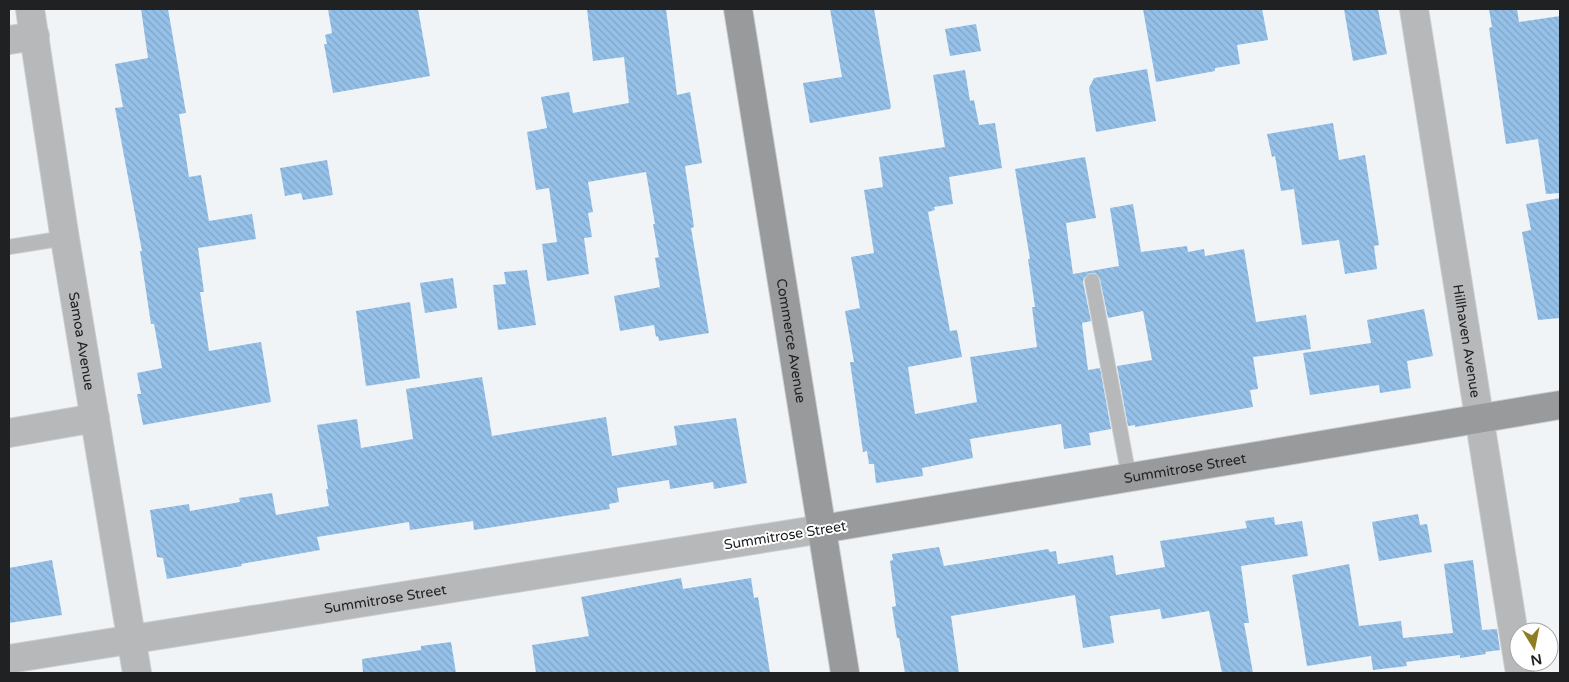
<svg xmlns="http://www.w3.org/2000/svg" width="1569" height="682" font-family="'Varela Round',sans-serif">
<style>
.building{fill:url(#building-back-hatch)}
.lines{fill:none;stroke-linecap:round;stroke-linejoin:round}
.lane-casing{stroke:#cbced1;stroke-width:16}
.street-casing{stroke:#cbced1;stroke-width:30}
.secondary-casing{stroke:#cbced1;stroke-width:30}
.lane{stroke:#b6b8b9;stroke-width:14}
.street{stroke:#b6b8b9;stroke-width:28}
.secondary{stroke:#989a9c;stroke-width:28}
.labels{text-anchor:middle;stroke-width:4;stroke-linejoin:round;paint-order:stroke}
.street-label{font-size:14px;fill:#202122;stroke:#fff}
</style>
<defs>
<pattern id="building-back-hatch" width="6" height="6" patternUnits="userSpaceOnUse" patternTransform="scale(1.25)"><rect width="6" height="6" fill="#95c0e8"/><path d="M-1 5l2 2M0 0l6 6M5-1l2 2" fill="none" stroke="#80a5c7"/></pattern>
</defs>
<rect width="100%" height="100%" fill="#f1f4f7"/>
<g class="building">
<path d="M141 9H168L186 113 179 114 189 177 201 175 209 221 252 214 256 239 198 248 204 292H200L209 351 261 342 271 402 143 425 137 394H141L137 373 162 368 154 324H151L140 251H142L115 108 123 107 115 64 148 58Z"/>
<path d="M328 9H418L430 76 333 93 324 44H327L325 35 332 33Z"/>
<path d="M587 9H666L677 95 690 92 702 163 685 166 694 227 691 228 709 333 659 341 658 336 656 337 654 325 620 331 614 296 660 287 655 258 659 257 653 224H655L646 172 588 182 593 212 588 213 592 237 584 238 589 274 547 281 542 244 557 242 549 188 536 190 527 132 547 128 541 97 569 92 573 113 629 103 624 57 593 61Z"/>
<path d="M830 9H874L891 107 890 109 810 123 803 83 842 77Z"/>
<path d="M1143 9H1262L1268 40 1237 45 1240 64 1215 68V71L1156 82Z"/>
<path d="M1344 9H1378L1387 54 1353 61Z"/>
<path d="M1489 9H1517L1519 22 1560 16V193L1546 194 1538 139 1506 144 1489 28 1492 27Z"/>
<path d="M976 24 981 51 950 56 945 29Z"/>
<path d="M1147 69 1156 121 1096 132 1089 88 1094 78Z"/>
<path d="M965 70 970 101 974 100 979 125 995 123 1002 168 949 177 953 204 934 207 935 210 928 212 950 331 957 330 962 357 908 367 915 414 977 402 970 357 1037 347 1032 307H1035L1028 259H1030L1015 169 1085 157 1096 218 1066 223 1073 274 1119 266 1110 208 1133 204 1141 252 1187 246 1188 252 1204 249 1205 256 1244 249 1256 322 1306 315 1311 349 1253 357 1258 389 1250 390 1253 407 1135 427V425L1128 426 1117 366 1152 360 1143 311 1108 318 1100 279 1095 273H1090L1084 278 1083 282 1091 321 1082 323 1088 370 1100 368 1111 429 1089 433 1091 445 1064 449 1061 424 970 439 973 458 922 468 923 476 876 483 874 464H869L867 451 863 452 850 362H854L845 311 860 308 851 257 874 253 864 190 883 187 879 157 945 147 933 75Z"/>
<path d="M1333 123 1339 160 1365 155 1379 245 1374 246 1377 269 1345 274 1339 240 1302 245 1294 189 1281 191 1275 156 1272 157 1267 134Z"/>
<path d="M327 160 333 195 303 200 301 193 285 196 280 168Z"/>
<path d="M1560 198V318L1538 320 1522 232 1531 230 1526 204Z"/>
<path d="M527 270 536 325 498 330 493 285 506 284 504 272Z"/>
<path d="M453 278 457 308 425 313 420 283Z"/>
<path d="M410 302 420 378 366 386 356 311Z"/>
<path d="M1424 309 1433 356 1407 361 1411 388 1380 393 1379 385 1310 395 1303 353 1371 343 1367 320Z"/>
<path d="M482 377 492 436 606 417 612 456 677 445 674 426 736 418 747 483 714 489 713 482 670 489 669 480 617 488 619 502 609 504 610 509 474 530 473 521 410 530 409 522 317 537 320 550 241 564 242 566 167 579 163 558 157 557 150 510 189 504 190 511 240 502 239 498 272 493 276 515 329 506 326 489H328L317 425 357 419 361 448 413 439 406 389Z"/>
<path d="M1418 514 1420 525 1427 524 1432 552 1379 561 1372 522Z"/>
<path d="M1274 517 1275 525 1302 521 1308 556 1241 566 1249 623H1244L1253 673H1222L1209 611 1162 619 1160 609 1110 616 1114 643 1083 648 1075 595 951 616 959 673H905L899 638H897L892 607 896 606 890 561 893 560 892 554 939 547 944 566 1048 549 1050 552 1056 551 1058 564 1113 555 1116 575 1165 567 1160 541 1247 528 1245 521Z"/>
<path d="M52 560 62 615 9 623V568Z"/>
<path d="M1473 560 1482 630 1497 629 1500 650 1485 652 1486 654 1460 658V655L1406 662 1407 666 1373 670 1371 656 1307 666 1292 575 1349 564 1359 626 1401 621 1403 638 1453 633 1444 564Z"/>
<path d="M681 578 683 589 751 578 754 598 758 597 770 673H536L532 645 589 636 581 597Z"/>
<path d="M451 642 456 673H363L362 659 421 650V646Z"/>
</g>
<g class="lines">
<defs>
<g id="lane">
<path d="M9 247 65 238"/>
<path d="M1092 281 1129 477"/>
</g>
<g id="street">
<path id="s1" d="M30 9 64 233 137 673"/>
<path id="s2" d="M1414 9 1520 673"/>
<path d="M9 40 35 36"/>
<path d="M9 433 95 418"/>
<path id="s3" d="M9 659 822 529"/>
</g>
<g id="secondary">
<path id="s4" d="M738 9 845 673"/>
<path id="s5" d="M822 529 1560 405"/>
</g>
</defs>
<use href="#lane" class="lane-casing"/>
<use href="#street" class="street-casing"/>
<use href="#secondary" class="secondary-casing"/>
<use href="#lane" class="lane"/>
<use href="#street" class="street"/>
<use href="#secondary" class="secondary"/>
</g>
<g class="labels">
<g class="street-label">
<text dy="5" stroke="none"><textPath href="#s1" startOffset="336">Samoa Avenue</textPath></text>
<text dy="5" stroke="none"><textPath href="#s4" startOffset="336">Commerce Avenue</textPath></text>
<text dy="5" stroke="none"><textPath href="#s2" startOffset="336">Hillhaven Avenue</textPath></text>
<text dy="5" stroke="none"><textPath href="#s5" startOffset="368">Summitrose Street</textPath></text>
<text transform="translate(785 535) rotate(-9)" y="5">Summitrose Street</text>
<text dy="5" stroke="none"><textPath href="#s3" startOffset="381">Summitrose Street</textPath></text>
</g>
</g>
<rect width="1569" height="682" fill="none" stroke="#202122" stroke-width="20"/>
<g transform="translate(1534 647) rotate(170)"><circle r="24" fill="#ffffff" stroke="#a6a6a7"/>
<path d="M0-4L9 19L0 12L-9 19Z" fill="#8f7d23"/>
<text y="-8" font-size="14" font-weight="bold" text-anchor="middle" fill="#202122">N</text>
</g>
</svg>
